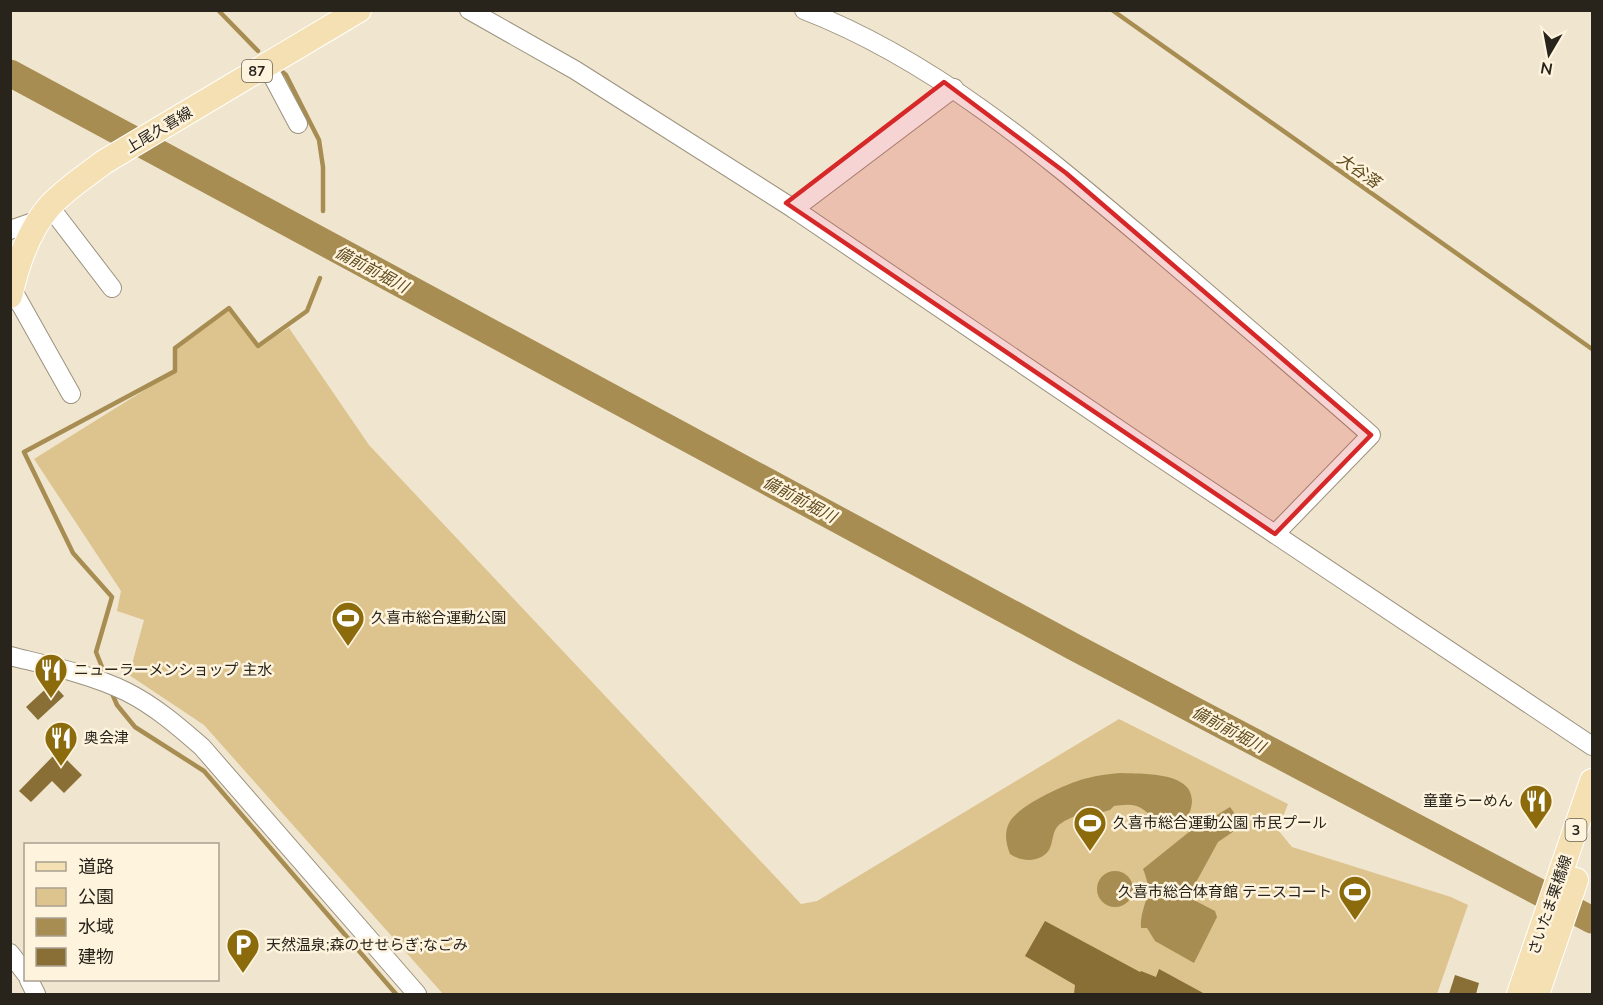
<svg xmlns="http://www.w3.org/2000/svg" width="1603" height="1005" font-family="Mulish,'Noto Sans JP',sans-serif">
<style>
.green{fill:#ddc48e}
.water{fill:#a88d52}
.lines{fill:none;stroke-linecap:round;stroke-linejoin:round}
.stream{stroke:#a88d52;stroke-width:4.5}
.river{stroke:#a88d52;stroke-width:27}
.building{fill:#896f35}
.minor-casing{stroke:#9b917d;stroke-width:20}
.major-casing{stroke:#fff;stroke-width:26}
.minor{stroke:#fff;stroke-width:18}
.major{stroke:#f5e0b3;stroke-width:24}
.marked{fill:#d62828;fill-opacity:0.2;stroke:#d62828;stroke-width:4.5;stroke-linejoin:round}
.labels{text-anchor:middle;stroke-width:5;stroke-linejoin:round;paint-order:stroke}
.shield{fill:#fef3dd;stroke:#686256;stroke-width:1.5}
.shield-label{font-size:14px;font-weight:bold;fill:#28241c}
.street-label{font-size:15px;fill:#28241c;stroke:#fef3dd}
.poi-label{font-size:15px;fill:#28241c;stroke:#fef3dd;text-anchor:start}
.water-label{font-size:16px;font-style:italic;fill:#5e4a1d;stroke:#fef3dd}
</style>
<rect width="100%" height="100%" fill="#f0e6d0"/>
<path class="green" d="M229 308 258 346 289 328 369 445 801 904 817 901 1119 719 1288 804 1278 830 1292 847 1451 897 1468 905 1437 994H443L204 725 129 675 144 620 117 611 121 591 34 459 175 371V348Z"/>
<g class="water">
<path d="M1120 773C1143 774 1200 771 1191 808 1190 815 1183 822 1177 825 1159 831 1153 815 1141 808 1133 803 1123 805 1114 806L1110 810 1084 817 1082 813C1074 817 1063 820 1057 827 1052 834 1053 843 1049 850 1040 863 1022 862 1010 854 1006 844 1004 833 1009 823 1018 805 1069 782 1088 778 1099 775 1110 774 1120 773Z"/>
<path d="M1230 807 1243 825 1218 842 1188 897 1215 911 1217 917 1194 963 1155 941 1147 928H1141C1140 903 1155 897 1143 869L1189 832Z"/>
<circle cx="1115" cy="889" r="18"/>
</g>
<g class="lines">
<g class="stream">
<path d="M218 10 258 51"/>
<path d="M1112 10 1592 349"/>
<path d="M278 68 286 75 319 140 323 167V211"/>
<path d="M106 677 96 652 112 597 73 553 24 452 175 371V348L229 308 258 346 307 311 320 278"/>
<path d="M111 691 117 705 135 727 204 771 396 994"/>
</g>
<path class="river" d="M10 73 1074 647 1592 920"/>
</g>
<g class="building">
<path d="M52 683 64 696 38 720 26 707Z"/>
<path d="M58 751 82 775 64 793 52 781 31 802 19 791Z"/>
<path d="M1045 921 1140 972 1141 971 1156 977 1159 969 1205 994H1074L1075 985 1025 956Z"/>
<path d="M1455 975 1479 983 1476 994H1449Z"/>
</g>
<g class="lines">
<defs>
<g id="minor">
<path d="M469 10 575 70 794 209 1161 458 1592 746"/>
<path d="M804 10C933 60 1040 151 1144 239 1220 304 1296 369 1371 435L1275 534"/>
<path d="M263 67 273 77 298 124"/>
<path d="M50 207 112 288"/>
<path d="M794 209 954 88"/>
<path d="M10 230 39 220"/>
<path d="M12 289 71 394"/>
<path d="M10 656C50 666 90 674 127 692 155 706 179 727 202 747L417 994"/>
<path d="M10 953 26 974"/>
<path d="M29 980 36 994"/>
</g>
<g id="major">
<path d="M10 296C17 265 28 231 49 207 65 189 86 176 104 162L359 10"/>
<path d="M1519 994 1592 781"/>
<path d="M1537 994 1576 880"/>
</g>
</defs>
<use href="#minor" class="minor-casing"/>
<use href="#major" class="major-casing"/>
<use href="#minor" class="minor"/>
<use href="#major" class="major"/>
</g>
<path class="marked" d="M944 82 1066 173 1371 435 1275 534 786 203Z"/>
<defs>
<symbol id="stadium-pin" viewBox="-11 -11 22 30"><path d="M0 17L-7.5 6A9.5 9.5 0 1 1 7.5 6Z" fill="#8c6b0d" stroke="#fef3dd"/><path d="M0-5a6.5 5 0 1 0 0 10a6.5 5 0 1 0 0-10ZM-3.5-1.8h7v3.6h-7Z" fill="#fff"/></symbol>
<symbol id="restaurant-pin" viewBox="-11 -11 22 30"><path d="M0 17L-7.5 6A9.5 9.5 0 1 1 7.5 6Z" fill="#8c6b0d" stroke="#fef3dd"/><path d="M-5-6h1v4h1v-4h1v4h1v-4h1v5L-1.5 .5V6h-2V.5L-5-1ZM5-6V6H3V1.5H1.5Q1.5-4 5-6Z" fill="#fff"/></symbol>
<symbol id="parking-pin" viewBox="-11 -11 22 30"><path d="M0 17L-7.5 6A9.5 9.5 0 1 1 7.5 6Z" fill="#8c6b0d" stroke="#fef3dd"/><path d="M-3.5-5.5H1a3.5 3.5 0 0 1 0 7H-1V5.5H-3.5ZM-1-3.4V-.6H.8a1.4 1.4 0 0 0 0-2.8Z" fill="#fff"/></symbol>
</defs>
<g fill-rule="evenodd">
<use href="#stadium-pin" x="329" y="599" width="38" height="52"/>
<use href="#restaurant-pin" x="32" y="651" width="38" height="52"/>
<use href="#restaurant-pin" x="42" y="719" width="38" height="52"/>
<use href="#restaurant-pin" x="1517" y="782" width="38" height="52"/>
<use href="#stadium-pin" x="1071" y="804" width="38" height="52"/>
<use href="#stadium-pin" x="1336" y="873" width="38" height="52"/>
<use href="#parking-pin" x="224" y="926" width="38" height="52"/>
</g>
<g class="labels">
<g class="shield">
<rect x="242" y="60" width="30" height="22" rx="4.5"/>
<rect x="1565.5" y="819" width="21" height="22" rx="4.5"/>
</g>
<g class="shield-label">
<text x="257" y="76">87</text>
<text x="1576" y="835">3</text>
</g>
<g class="street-label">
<text transform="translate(159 130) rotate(-31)" y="5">上尾久喜線</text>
<text transform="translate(1550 905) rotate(-71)" y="5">さいたま栗橋線</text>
</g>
<g class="poi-label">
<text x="371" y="623">久喜市総合運動公園</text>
<text x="74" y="675">ニューラーメンショップ 主水</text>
<text x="84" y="743">奥会津</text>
<text x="1513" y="806" text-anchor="end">童童らーめん</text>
<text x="1113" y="828">久喜市総合運動公園 市民プール</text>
<text x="1332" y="897" text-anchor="end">久喜市総合体育館 テニスコート</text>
<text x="266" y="950">天然温泉;森のせせらぎ;なごみ</text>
</g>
<g class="water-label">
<text transform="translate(1359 170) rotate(35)" y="6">大谷落</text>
<text transform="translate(372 269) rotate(28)" y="6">備前前堀川</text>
<text transform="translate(800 499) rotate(28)" y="6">備前前堀川</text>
<text transform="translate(1229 729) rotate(28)" y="6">備前前堀川</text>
</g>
</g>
<rect width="1603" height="1005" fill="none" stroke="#28241c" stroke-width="24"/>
<rect x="24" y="843" width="195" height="138" fill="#fef3dd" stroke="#a8a090" stroke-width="1.5"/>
<rect x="36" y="862" width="30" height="9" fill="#f5e0b3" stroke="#a8a090" stroke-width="1.5"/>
<text x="78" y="873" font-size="18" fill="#28241c">道路</text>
<rect x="36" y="888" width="30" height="18" fill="#ddc48e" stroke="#a8a090" stroke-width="1.5"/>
<text x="78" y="903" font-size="18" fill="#28241c">公園</text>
<rect x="36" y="918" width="30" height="18" fill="#a88d52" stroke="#a8a090" stroke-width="1.5"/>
<text x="78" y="933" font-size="18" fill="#28241c">水域</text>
<rect x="36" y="948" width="30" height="18" fill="#896f35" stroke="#a8a090" stroke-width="1.5"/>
<text x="78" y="963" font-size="18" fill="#28241c">建物</text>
<g transform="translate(1549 54) rotate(190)" stroke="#fef3dd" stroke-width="4.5" paint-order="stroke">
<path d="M0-4.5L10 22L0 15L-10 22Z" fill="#28241c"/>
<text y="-9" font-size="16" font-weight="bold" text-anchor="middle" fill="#28241c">N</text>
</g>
</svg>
